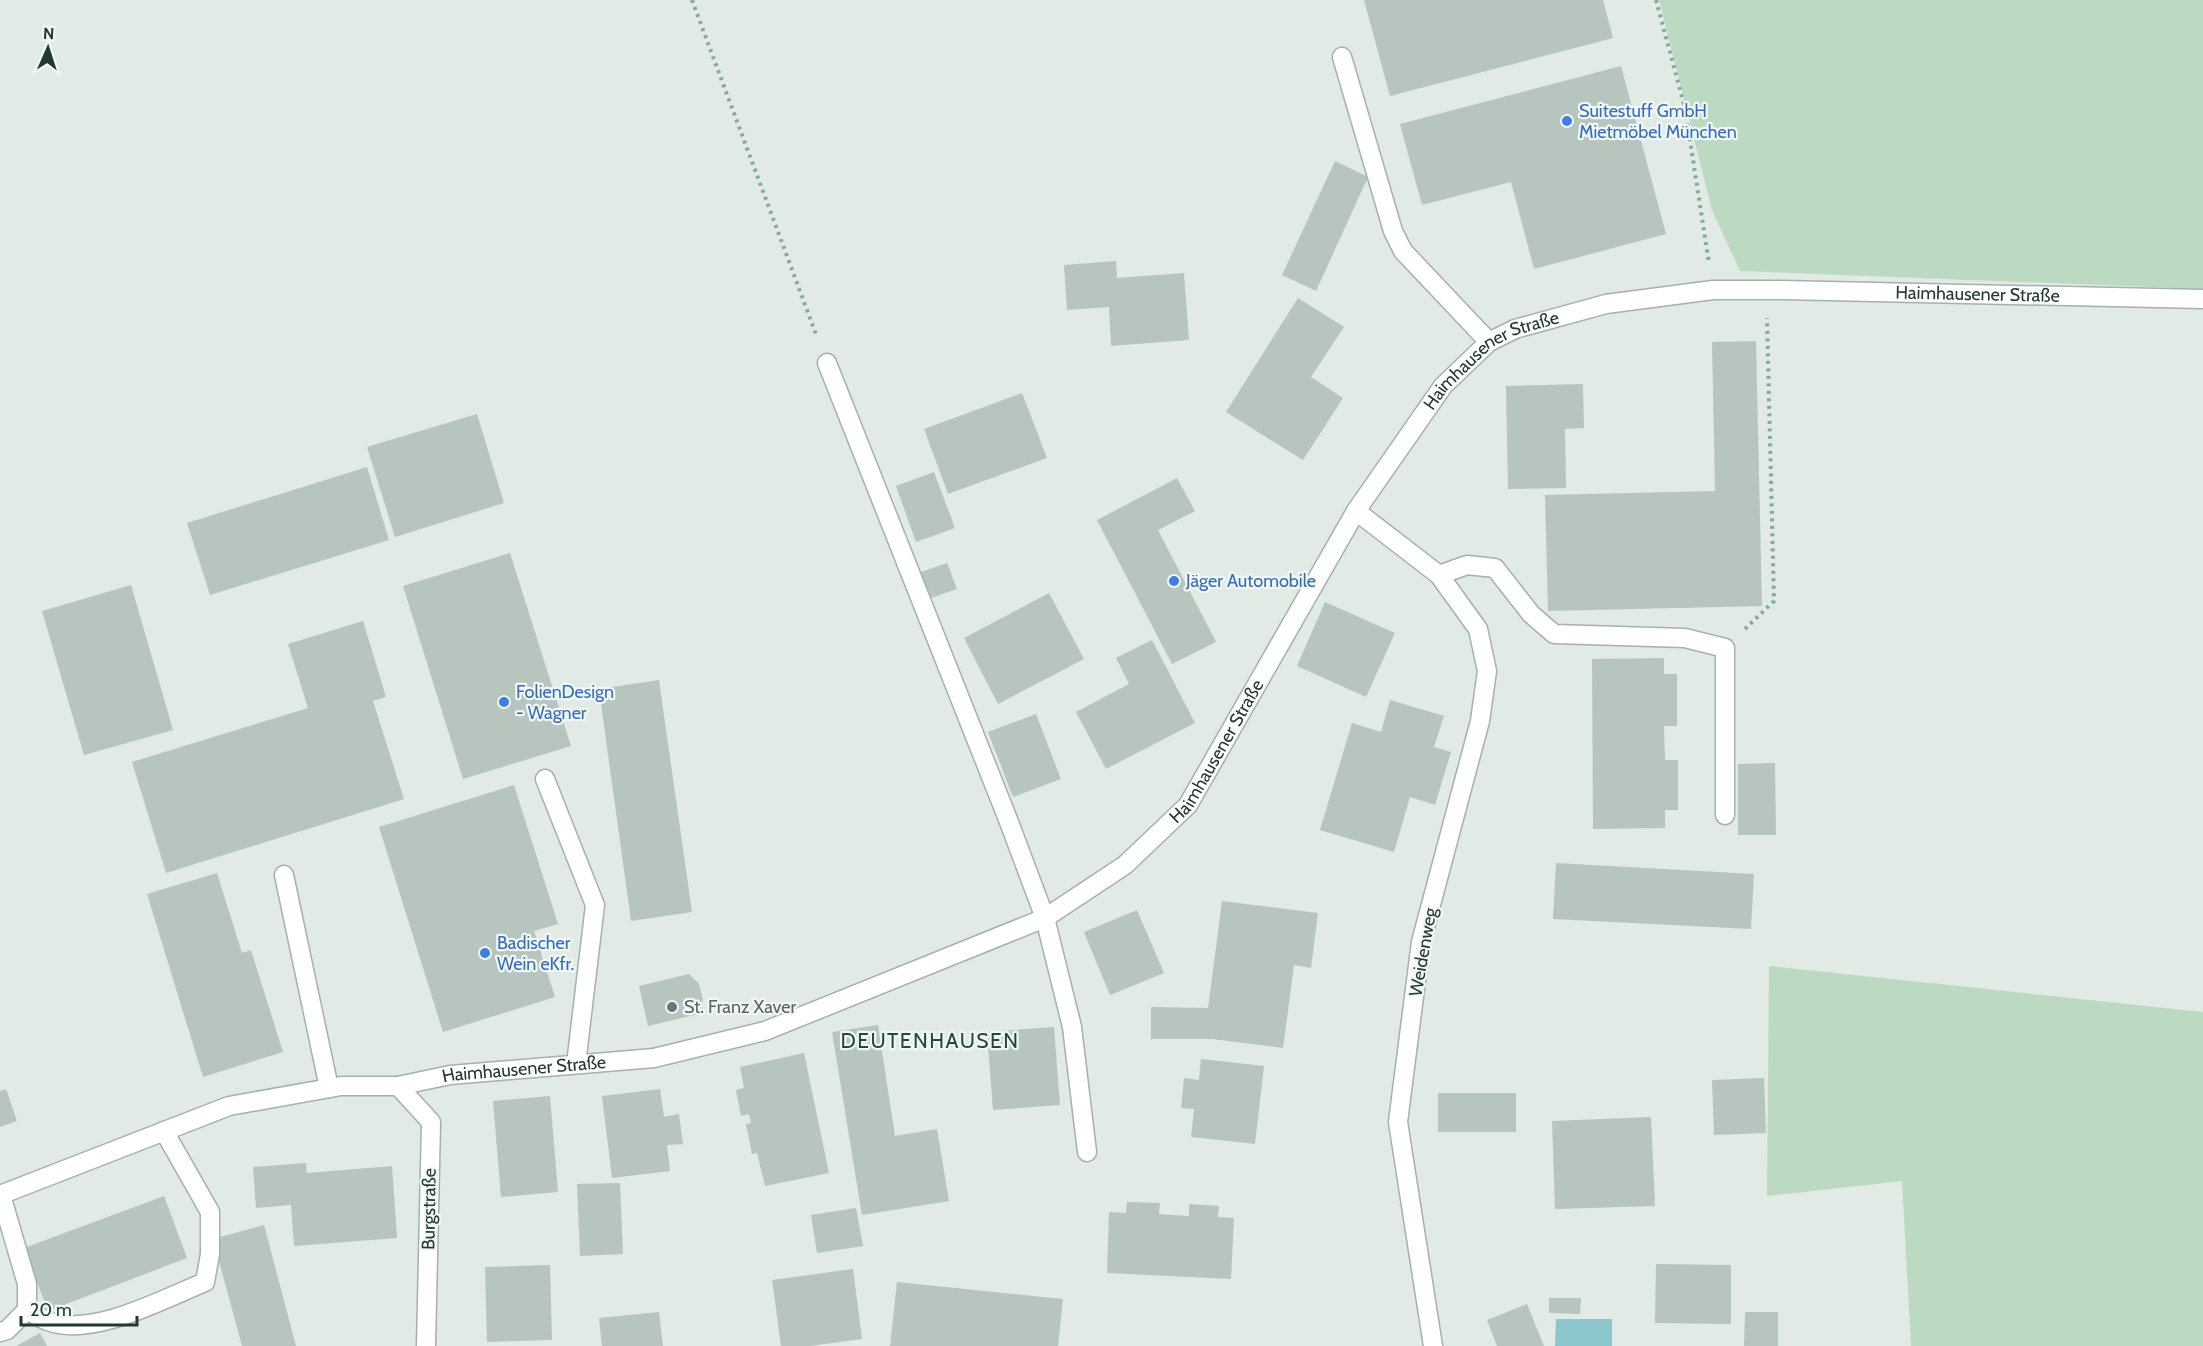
<svg xmlns="http://www.w3.org/2000/svg" width="2203" height="1346" font-family="Cabin,sans-serif">
<style>
.green{fill:#bbdac1}
.water{fill:#8cc5cb}
.building{fill:#b6c5be}
.lines{fill:none;stroke-linecap:round;stroke-linejoin:round}
.minor-casing{stroke:#a4b1ac;stroke-width:21}
.path{stroke:#83ab9c;stroke-width:4;stroke-dasharray:3 4.5;stroke-linecap:butt}
.minor{stroke:#fff;stroke-width:18}
.shop-dot{fill:#3f7fe0;stroke:#f1f7f3;stroke-width:2}
.worship-dot{fill:#6b7280;stroke:#f1f7f3;stroke-width:2}
.labels{text-anchor:middle;stroke-width:4.5;stroke-linejoin:round;paint-order:stroke}
.shop-label{font-size:18px;fill:#366cbe;stroke:#f1f7f3;text-anchor:start}
.street-label{font-size:18px;fill:#223932;stroke:#f1f7f3}
.worship-label{font-size:18px;fill:#5b616d;stroke:#f1f7f3;text-anchor:start}
.quarter-label{font-size:21px;letter-spacing:1.5px;fill:#204a3d;stroke:#f1f7f3}
</style>
<rect width="100%" height="100%" fill="#e1eae5"/>
<g class="green">
<path d="M1659 0H2203V289L1740 271 1712 210Z"/>
<path d="M1769 966 2203 1012V1346H1911L1902 1181 1767 1196Z"/>
</g>
<path class="water" d="M1556 1319H1612V1346H1555Z"/>
<g class="building">
<path d="M1364 0H1603L1613 38 1390 96Z"/>
<path d="M1621 66 1666 234 1534 269 1511 182 1422 205 1400 124Z"/>
<path d="M1335 161 1368 177 1316 291 1282 275Z"/>
<path d="M1116 261 1117 278 1184 273 1189 340 1111 346 1109 307 1067 310 1064 265Z"/>
<path d="M1298 298 1344 327 1311 377 1343 398 1303 460 1226 412Z"/>
<path d="M1756 341 1762 606 1548 611 1545 495 1715 491 1712 342Z"/>
<path d="M1583 384 1584 428 1565 429 1566 488 1508 489 1506 386Z"/>
<path d="M1022 393 1047 458 948 494 924 429Z"/>
<path d="M477 414 504 503 395 537 367 447Z"/>
<path d="M367 467 389 540 210 595 187 523Z"/>
<path d="M934 472 955 528 916 542 896 486Z"/>
<path d="M1177 478 1195 511 1158 530 1216 642 1172 664 1097 520Z"/>
<path d="M510 553 571 746 463 779 403 586Z"/>
<path d="M947 563 957 589 931 598 921 572Z"/>
<path d="M131 585 173 730 84 755 42 611Z"/>
<path d="M1049 593 1084 659 998 704 964 638Z"/>
<path d="M1325 602 1395 633 1366 697 1297 666Z"/>
<path d="M363 621 386 697 373 701 404 799 166 873 132 762 308 708 288 644Z"/>
<path d="M1152 640 1195 723 1106 769 1076 712 1129 684 1116 658Z"/>
<path d="M1664 658V674H1677V726H1664L1665 760H1678V810H1665V828L1593 829 1592 659Z"/>
<path d="M659 680 692 912 631 921 599 689Z"/>
<path d="M1390 700 1444 716 1434 747 1451 752 1435 805 1410 797 1394 852 1320 830 1352 723 1381 732Z"/>
<path d="M1036 714 1061 779 1013 797 988 732Z"/>
<path d="M1775 763 1776 835H1738V764Z"/>
<path d="M514 785 558 924 534 931 555 997 443 1032 379 827Z"/>
<path d="M1556 863 1754 874 1751 929 1553 919Z"/>
<path d="M217 873 242 953 251 950 283 1052 203 1077 147 894Z"/>
<path d="M1222 901 1318 913 1311 968 1294 965 1283 1048 1212 1039H1151V1007L1208 1008Z"/>
<path d="M1137 910 1164 973 1110 995 1084 932Z"/>
<path d="M689 974 699 984 703 1000 698 1014 648 1026 639 986Z"/>
<path d="M878 1025 895 1136 937 1129 949 1201 862 1215 832 1032Z"/>
<path d="M1054 1027 1060 1105 993 1110 987 1032Z"/>
<path d="M804 1053 829 1173 765 1186 757 1153 752 1154 746 1124 751 1123 749 1114 741 1116 736 1090 744 1088 740 1067Z"/>
<path d="M1201 1059 1264 1066 1255 1144 1191 1137 1194 1109 1181 1108 1184 1078 1199 1080Z"/>
<path d="M1764 1078 1766 1133 1714 1135 1712 1080Z"/>
<path d="M6 1089 17 1121 0 1127V1091Z"/>
<path d="M660 1089 664 1117 679 1114 683 1144 667 1145 670 1171 612 1178 602 1096Z"/>
<rect x="1438" y="1093" width="78" height="39"/>
<path d="M550 1096 558 1192 501 1197 493 1101Z"/>
<path d="M1651 1117 1655 1206 1555 1209 1552 1121Z"/>
<path d="M306 1163 307 1173 392 1166 397 1238 294 1246 291 1205 256 1208 253 1167Z"/>
<path d="M620 1183 623 1254 580 1256 577 1184Z"/>
<path d="M164 1196 187 1258 48 1311 24 1248Z"/>
<path d="M1127 1202 1160 1203 1159 1214 1189 1216V1204L1219 1206 1218 1217 1234 1218 1231 1279 1107 1273 1109 1212 1126 1213Z"/>
<path d="M856 1208 863 1246 817 1253 811 1215Z"/>
<path d="M264 1225 296 1346H242L213 1239Z"/>
<path d="M1656 1264 1731 1265V1324L1655 1323Z"/>
<path d="M550 1265 552 1340 487 1342 485 1267Z"/>
<path d="M853 1269 862 1339 810 1346H781L772 1280Z"/>
<path d="M897 1282 1063 1299 1058 1346H890Z"/>
<path d="M1549 1298H1581L1580 1314 1549 1313Z"/>
<path d="M1527 1304 1544 1346H1497L1487 1320Z"/>
<path d="M659 1312 663 1346H602L599 1318Z"/>
<path d="M1745 1312H1778V1346H1744Z"/>
<path d="M40 1333 47 1346H16Z"/>
</g>
<g class="lines">
<defs>
<g id="minor">
<path d="M1342 57 1393 231 1403 251 1489 342"/>
<path d="M827 363 1009 822 1045 918 1072 1027 1087 1152"/>
<path d="M1356 511 1439 575 1478 629 1487 671 1480 721 1421 942 1398 1122 1433 1346"/>
<path d="M1439 575 1467 565 1495 568 1531 614 1554 634 1685 638 1725 648V815"/>
<path d="M545 779 595 905 576 1064"/>
<path d="M284 875 329 1088"/>
<path d="M398 1086 431 1122 426 1346"/>
<path id="s1" d="M0 1195 229 1106 341 1086H398L450 1075 654 1058 765 1031 1045 918 1125 865 1188 805 1356 511 1443 386 1489 342 1515 329 1606 304 1713 290H1782L2203 299"/>
<path d="M27 1310C34 1313 41 1319 48 1321 92 1338 163 1299 205 1282L210 1254V1212L164 1131"/>
<path d="M0 1332 7 1330 27 1310V1284L1 1195"/>
</g>
</defs>
<use href="#minor" class="minor-casing"/>
<g class="path">
<path d="M692 0 817 337"/>
<path d="M1656 0 1685 108 1709 263"/>
<path d="M1745 629 1774 601 1767 318"/>
</g>
<use href="#minor" class="minor"/>
</g>
<g class="shop-dot">
<circle cx="1567" cy="121" r="6"/>
<circle cx="1174" cy="581" r="6"/>
<circle cx="504" cy="702" r="6"/>
<circle cx="485" cy="953" r="6"/>
</g>
<circle class="worship-dot" cx="672" cy="1007" r="6"/>
<g class="labels">
<g class="shop-label">
<text x="1579" y="117">Suitestuff GmbH<tspan x="1579" dy="21">Mietmöbel München</tspan></text>
<text x="1186" y="587">Jäger Automobile</text>
<text x="516" y="698">FolienDesign<tspan x="516" dy="21">- Wagner</tspan></text>
<text x="497" y="949">Badischer<tspan x="497" dy="21">Wein eKfr.</tspan></text>
</g>
<g class="street-label">
<text dy="6" stroke="none"><textPath href="#s1" startOffset="2324">Haimhausener Straße</textPath></text>
<text dy="6" stroke="none"><textPath href="#s1" startOffset="1820">Haimhausener Straße</textPath></text>
<text dy="6" stroke="none"><textPath href="#s1" startOffset="1334">Haimhausener Straße</textPath></text>
<text transform="translate(1423 952) rotate(-80)" y="6">Weidenweg</text>
<text dy="6" stroke="none"><textPath href="#s1" startOffset="544">Haimhausener Straße</textPath></text>
<text transform="translate(429 1209) rotate(-89)" y="6">Burgstraße</text>
</g>
<g class="worship-label">
<text x="684" y="1013">St. Franz Xaver</text>
</g>
<g class="quarter-label">
<text x="930" y="1048">DEUTENHAUSEN</text>
</g>
</g>
<g transform="translate(48 48) rotate(3)" stroke="#f1f7f3" stroke-width="4.5" paint-order="stroke">
<path d="M0-4.5L10 22L0 15L-10 22Z" fill="#223932"/>
<text y="-9" font-size="16" font-weight="bold" text-anchor="middle" fill="#223932">N</text>
</g>
<path d="M21 1316v9h116v-9" fill="none" stroke="#223932" stroke-width="3"/>
<text x="30" y="1316" font-size="18" fill="#223932" stroke="#f1f7f3" stroke-width="4.5" paint-order="stroke">20 m</text>
</svg>
